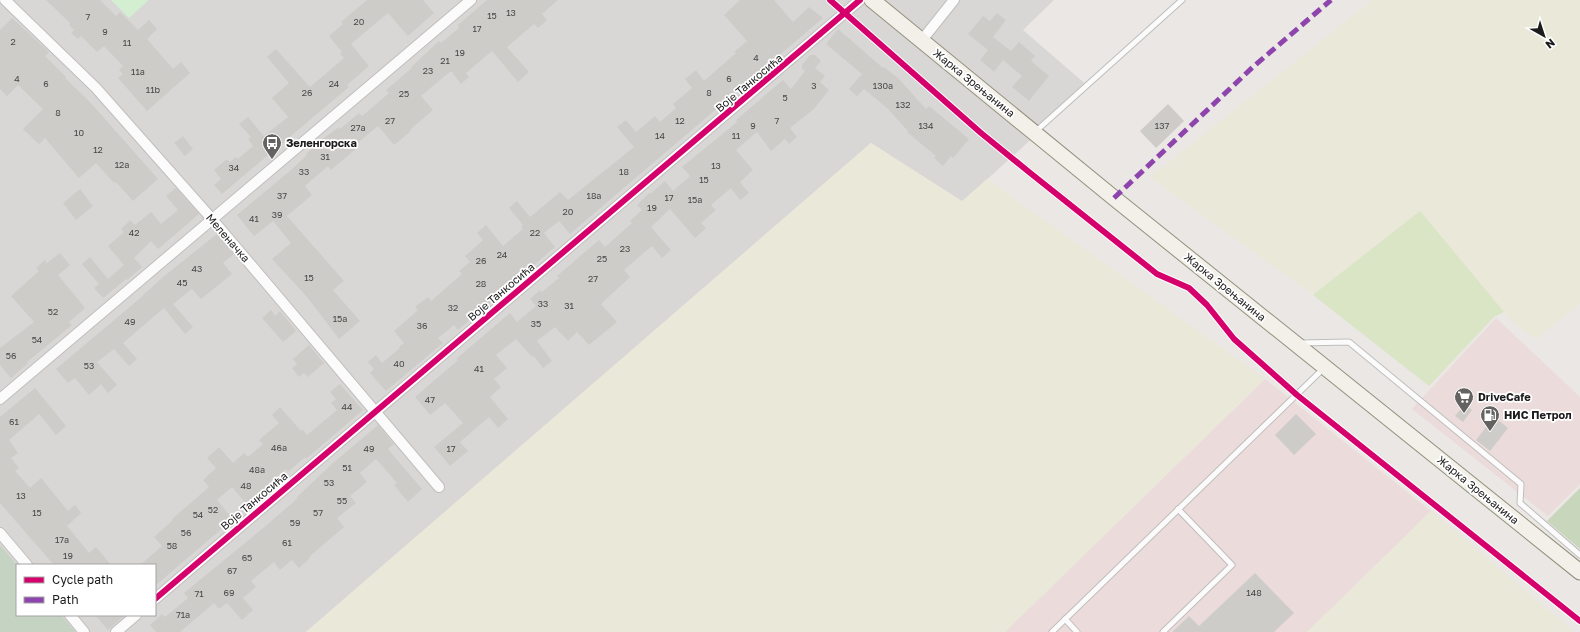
<svg xmlns="http://www.w3.org/2000/svg" width="1580" height="632" font-family="'Golos Text',sans-serif">
<style>
.residential{fill:#d9d7d6;fill-rule:evenodd}
.commercial{fill:#ebdbdb}
.farmland{fill:#eae8d8}
.grass{fill:#dae5c5}
.forest{fill:#c8d6bb}
.cemetery{fill:#c4d3c2}
.park{fill:#d4eed1}
.building{fill:#ceccc9}
.lines{fill:none;stroke-linecap:round;stroke-linejoin:round}
.lane-casing{stroke:#c0bebd;stroke-width:7}
.street-casing{stroke:#c0bebd;stroke-width:12}
.secondary-casing{stroke:#92917e;stroke-width:17}
.lane{stroke:#fcfbfb;stroke-width:5}
.street{stroke:#fcfbfb;stroke-width:10}
.secondary{stroke:#f2f0e9;stroke-width:15}
.quiet{stroke:#8e44ad;stroke-width:5;stroke-dasharray:10 5;stroke-linecap:butt}
.cycleway-casing{stroke:#fff;stroke-width:8}
.cycleway{stroke:#d6006c;stroke-width:6}
.labels{text-anchor:middle;stroke-width:3.5;stroke-linejoin:round;paint-order:stroke}
.number-label{font-size:9px;fill:#484847}
.street-label{font-size:11px;fill:#1c1c1c;stroke:#fff}
.poi-label{font-size:11px;font-weight:bold;fill:#1c1c1c;stroke:#fff;text-anchor:start}
</style>
<rect width="100%" height="100%" fill="#eae7e4"/>
<path class="residential" d="M0 0H1054L1023 30 1089 87 962 202 871 143 306 632H0ZM17 565H155V615H17Z"/>
<g class="commercial">
<path d="M1496 318 1580 397V484L1548 516 1412 409Z"/>
<path d="M1265 379 1431 511 1307 632H1005Z"/>
</g>
<g class="farmland">
<path d="M1373 0H1580V303L1536 339 1510 320 1420 211 1313 295 1150 177Z"/>
<path d="M871 143 962 201 987 179 1265 379 1005 632H306Z"/>
<path d="M1431 511 1574 632H1307Z"/>
</g>
<path class="grass" d="M1420 211 1504 312 1494 317 1429 386 1313 295Z"/>
<path class="forest" d="M1580 488V549L1547 521Z"/>
<path class="cemetery" d="M0 545 17 565V615H61L75 632H0Z"/>
<path class="park" d="M111 0H149L129 18Z"/>
<g class="building">
<path d="M46 0H100L116 16 120 12 138 30 149 20 157 29 147 39 173 69 181 62 190 73 147 111 118 78 123 74 119 70 123 66 104 46 97 52 81 36 78 39 71 33 74 30 69 25 71 24Z"/>
<path d="M367 0H423L434 13 408 36 388 13 351 44 369 66 347 85 349 87 222 194 214 185 221 179 214 170 227 159 230 162 236 157 238 159 253 146 248 139 251 137 239 124 248 117 264 136 288 117 272 98 289 83 267 57 276 49 310 87 344 58 340 54 342 52 329 36 343 24 341 22Z"/>
<path d="M487 0H558L542 14 547 20 538 28 534 24 507 47 529 72 518 82 492 51 466 73 469 77 461 84 451 71 421 96 433 110 410 130 411 131 394 145 378 126 354 146 357 148 331 170 328 166 305 186 312 195 287 216 344 281 333 290 360 321 339 339 307 297 272 259 291 243 273 221 254 236 237 215 292 169 307 155 306 154 324 138 339 127 340 129 359 113 362 116 389 93 386 90 412 68 411 67 439 41 441 43 459 28 458 25Z"/>
<path d="M740 0H774L793 22 809 7 823 18 570 234 559 221 544 233 555 247 458 330 454 325 438 338 443 343 386 391 370 373 374 369 368 362 376 355 382 363 400 348 399 347 404 343 394 331 418 310 415 307 428 297 431 301 462 274 459 271 470 262 465 256 483 240 477 233 486 225 503 246 523 229 521 227 523 225 509 208 517 201 530 217 560 192 568 200 634 147 617 127 626 120 636 132 655 116 660 122 676 108 673 104 692 88 685 79 696 70 704 81 736 53 734 52 747 41 724 15Z"/>
<path d="M997 13 1006 20 993 37 1011 51 1019 42 1035 56 1031 61 1049 76 1029 101 1012 87 1022 76 1003 60 994 72 980 60 988 50 968 34 983 16 990 21Z"/>
<path d="M12 18 49 52 45 56 66 77 65 78 89 101 158 179 133 201 116 182 114 183 96 163 79 178 45 138 39 144 23 129 43 109 18 85 7 96 0 89V30Z"/>
<path d="M838 29 883 68 884 67 898 78 926 109 929 106 969 139 953 158 951 156 943 166 934 158 936 156 907 132 908 131 887 108 864 89 857 96 849 89 862 74 826 44Z"/>
<path d="M810 55H815L821 61 815 68 825 76 820 82 829 90 814 109 790 128 797 137 789 144 785 139 771 151 757 132 736 150 753 170 740 182 749 193 740 200 731 188 711 205 716 210 701 223 706 228 695 238 670 209 651 227 671 250 662 258 652 246 624 270 630 277 601 304 617 322 589 345 577 332 568 341 555 327 537 341 552 361 543 368 533 355 532 357 516 339 496 355 507 368 494 379 501 387 490 397 508 419 498 428 489 417 460 442 468 451 450 466 434 447 463 423 445 403 430 415 415 397 458 360 456 359 510 313 517 322 536 306 530 299 540 290 542 292 559 278 557 276 599 240 605 247 632 223 630 221 642 210 637 205 649 193 650 194 665 181 673 191 690 176 682 167 737 122 736 120 783 80 791 89 805 71 802 69V65Z"/>
<path d="M1168 104 1184 121 1156 148 1140 131Z"/>
<path d="M183 136 193 149 185 156 174 143Z"/>
<path d="M176 188 199 214 158 249 151 241 134 258 142 267 127 280 126 279 103 298 94 288 99 284 82 264 90 257 108 279 124 265 108 246 124 232 121 229 130 220 135 225 151 212 161 224 178 210 166 196Z"/>
<path d="M80 189 93 206 76 220 63 203Z"/>
<path d="M217 234 234 254 223 263 232 274 201 299 192 289 173 304 193 327 185 334 164 308 123 343 137 359 129 366 114 349 97 362 117 385 108 393 101 384 89 395 75 378 68 383 56 369 138 300 163 277Z"/>
<path d="M60 253 70 265 58 275 85 308 69 322 72 325 27 362 28 363 11 378 0 365V348L34 322 11 296 39 271 36 268 45 260 47 263Z"/>
<path d="M271 310 275 316 280 311 296 331 283 342 262 318Z"/>
<path d="M309 345 324 363 308 377 304 373 299 377 292 368 297 364 293 359Z"/>
<path d="M340 384 363 410 306 459 305 457 288 472 286 469 260 492 263 496 249 507 232 487 217 500 233 519 155 586V565H140L162 546 154 537 173 520 172 519 209 487 203 480 216 468 207 458 219 447 233 463 244 453 248 457 263 444 259 440 279 423 272 415 280 407 301 431 302 429 307 435 337 410 331 403 336 399 330 392Z"/>
<path d="M35 388 66 426 56 435 39 414 9 440 18 453 11 458 19 468 15 471 30 488 41 478 68 511 75 505 81 513 67 526 89 553 96 547 111 565H54L0 503V417Z"/>
<path d="M1465 404 1472 410 1463 422 1455 416Z"/>
<path d="M1296 414 1316 434 1294 455 1275 435Z"/>
<path d="M1494 417 1508 428 1490 451 1476 440Z"/>
<path d="M378 425 394 444 388 449 422 489 408 502 394 485 397 483 376 459 360 473 367 482 350 496 356 503 337 518 344 527 309 557 310 558 299 568 292 560 280 570 274 562 251 581 256 587 243 598 253 610 242 620 227 603 219 609 214 603 180 632H156L150 625 162 614 165 617 188 598 184 593 262 529 298 498 297 497 333 463Z"/>
<path d="M1255 573 1294 613 1274 632H1172L1189 616 1199 626Z"/>
<path d="M95 615H125L108 630Z"/>
</g>
<g class="lines">
<defs>
<g id="lane">
<path d="M1035 132 1182 0"/>
<path d="M1301 343 1349 342 1521 484 1520 503 1580 555"/>
<path d="M1065 619 1077 632"/>
<path d="M1052 632 1324 368"/>
<path d="M1163 632 1232 565 1178 509"/>
</g>
<g id="street">
<path d="M5 0 96 88 212 219 439 487"/>
<path d="M922 40 954 0"/>
<path d="M0 399 471 0"/>
<path d="M0 533 27 565"/>
<path d="M155 599 860 0"/>
<path d="M70 615 84 632"/>
<path d="M116 632 136 615"/>
</g>
<path id="secondary" d="M872 0 1114 198 1580 572"/>
</defs>
<use href="#lane" class="lane-casing"/>
<use href="#street" class="street-casing"/>
<use href="#secondary" class="secondary-casing"/>
<use href="#lane" class="lane"/>
<use href="#street" class="street"/>
<use href="#secondary" class="secondary"/>
<path class="quiet" d="M1114 198 1254 66 1331 0"/>
<defs>
<g id="cycleway">
<path d="M830 0 981 133 1029 172 1157 274 1189 288 1207 305 1234 339 1297 395 1580 621"/>
<path d="M155 599 860 0"/>
</g>
</defs>
<use href="#cycleway" class="cycleway-casing"/>
<use href="#cycleway" class="cycleway"/>
</g>
<defs>
<symbol id="bus-pin" viewBox="-11 -11 22 30"><path d="M0 17L-7.5 6A9.5 9.5 0 1 1 7.5 6Z" fill="#646362" stroke="#fff"/><path d="M-5-6H5V4H4V6H2V4H-2V6H-4V4H-5ZM-3.5-4V0h7V-4ZM-3.5 1.2v1.5H-2V1.2ZM2 1.2v1.5H3.5V1.2Z" fill="#fff"/></symbol>
<symbol id="supermarket-pin" viewBox="-11 -11 22 30"><path d="M0 17L-7.5 6A9.5 9.5 0 1 1 7.5 6Z" fill="#646362" stroke="#fff"/><path d="M-6-5.5h2.5l.6 2H6L4.5 2H-2.5L-4.4-4H-6ZM-1.5 3.2a1.3 1.3 0 1 0 .1 0ZM3 3.2a1.3 1.3 0 1 0 .1 0Z" fill="#fff"/></symbol>
<symbol id="fuel-pin" viewBox="-11 -11 22 30"><path d="M0 17L-7.5 6A9.5 9.5 0 1 1 7.5 6Z" fill="#646362" stroke="#fff"/><path d="M-5.5-6h7V0h2V4h1.3V-2.5L3-4.5l.8-.8L6-3V5H2.5V1h-1V6h-7ZM-4.2-4.7v3.2H.2V-4.7Z" fill="#fff"/></symbol>
</defs>
<g fill-rule="evenodd">
<use href="#bus-pin" x="261" y="132" width="22" height="30"/>
<use href="#supermarket-pin" x="1453" y="386" width="22" height="30"/>
<use href="#fuel-pin" x="1479" y="404" width="22" height="30"/>
</g>
<g class="labels">
<g class="number-label">
<text x="511" y="16">13</text>
<text x="492" y="19">15</text>
<text x="88" y="20">7</text>
<text x="359" y="25">20</text>
<text x="477" y="32">17</text>
<text x="105" y="35">9</text>
<text x="13" y="45">2</text>
<text x="127" y="46">11</text>
<text x="460" y="56">19</text>
<text x="756" y="61">4</text>
<text x="445" y="64">21</text>
<text x="428" y="74">23</text>
<text x="138" y="75">11a</text>
<text x="17" y="82">4</text>
<text x="729" y="82">6</text>
<text x="46" y="87">6</text>
<text x="334" y="87">24</text>
<text x="814" y="89">3</text>
<text x="883" y="89">130a</text>
<text x="153" y="93">11b</text>
<text x="307" y="96">26</text>
<text x="709" y="96">8</text>
<text x="404" y="97">25</text>
<text x="785" y="101">5</text>
<text x="903" y="108">132</text>
<text x="58" y="116">8</text>
<text x="390" y="124">27</text>
<text x="680" y="124">12</text>
<text x="777" y="124">7</text>
<text x="753" y="129">9</text>
<text x="926" y="129">134</text>
<text x="1162" y="129">137</text>
<text x="358" y="131">27a</text>
<text x="79" y="136">10</text>
<text x="660" y="139">14</text>
<text x="736" y="139">11</text>
<text x="98" y="153">12</text>
<text x="325" y="160">31</text>
<text x="122" y="168">12a</text>
<text x="716" y="169">13</text>
<text x="234" y="171">34</text>
<text x="304" y="175">33</text>
<text x="624" y="175">18</text>
<text x="704" y="183">15</text>
<text x="282" y="199">37</text>
<text x="594" y="199">18a</text>
<text x="669" y="201">17</text>
<text x="695" y="203">15a</text>
<text x="652" y="211">19</text>
<text x="568" y="215">20</text>
<text x="277" y="218">39</text>
<text x="254" y="222">41</text>
<text x="134" y="236">42</text>
<text x="535" y="236">22</text>
<text x="625" y="252">23</text>
<text x="502" y="258">24</text>
<text x="602" y="262">25</text>
<text x="481" y="264">26</text>
<text x="197" y="272">43</text>
<text x="309" y="281">15</text>
<text x="593" y="282">27</text>
<text x="182" y="286">45</text>
<text x="481" y="287">28</text>
<text x="543" y="307">33</text>
<text x="569" y="309">31</text>
<text x="453" y="311">32</text>
<text x="53" y="315">52</text>
<text x="340" y="322">15a</text>
<text x="130" y="325">49</text>
<text x="536" y="327">35</text>
<text x="422" y="329">36</text>
<text x="37" y="343">54</text>
<text x="11" y="359">56</text>
<text x="399" y="367">40</text>
<text x="89" y="369">53</text>
<text x="479" y="372">41</text>
<text x="430" y="403">47</text>
<text x="347" y="410">44</text>
<text x="14" y="425">61</text>
<text x="279" y="451">46a</text>
<text x="369" y="452">49</text>
<text x="451" y="452">17</text>
<text x="347" y="471">51</text>
<text x="257" y="473">48a</text>
<text x="329" y="486">53</text>
<text x="246" y="489">48</text>
<text x="21" y="499">13</text>
<text x="342" y="504">55</text>
<text x="213" y="513">52</text>
<text x="37" y="516">15</text>
<text x="318" y="516">57</text>
<text x="198" y="518">54</text>
<text x="295" y="526">59</text>
<text x="186" y="536">56</text>
<text x="62" y="543">17a</text>
<text x="287" y="546">61</text>
<text x="172" y="549">58</text>
<text x="68" y="559">19</text>
<text x="247" y="561">65</text>
<text x="232" y="574">67</text>
<text x="229" y="596">69</text>
<text x="1254" y="596">148</text>
<text x="199" y="597">71</text>
<text x="183" y="618">71a</text>
</g>
<g class="street-label">
<text transform="translate(749 83) rotate(-40)" y="4">Воје Танкосића</text>
<text transform="translate(974 83) rotate(39)" y="4">Жарка Зрењанина</text>
<text transform="translate(228 238) rotate(49)" y="4">Меленачка</text>
<text transform="translate(1225 287) rotate(39)" y="4">Жарка Зрењанина</text>
<text transform="translate(501 292) rotate(-40)" y="4">Воје Танкосића</text>
<text transform="translate(1478 490) rotate(39)" y="4">Жарка Зрењанина</text>
<text transform="translate(254 501) rotate(-40)" y="4">Воје Танкосића</text>
</g>
<g class="poi-label">
<text x="286" y="147">Зеленгорска</text>
<text x="1478" y="401">DriveCafe</text>
<text x="1504" y="419">НИС Петрол</text>
</g>
</g>
<rect x="16" y="564" width="140" height="52" fill="#ffffff" stroke="#a4a4a4"/>
<rect x="24" y="577" width="20" height="6" fill="#d6006c" stroke="#a4a4a4"/>
<text x="52" y="584" font-size="12" fill="#1c1c1c">Cycle path</text>
<rect x="24" y="597" width="20" height="6" fill="#8e44ad" stroke="#a4a4a4"/>
<text x="52" y="604" font-size="12" fill="#1c1c1c">Path</text>
<g transform="translate(1544 36) rotate(141)" stroke="#ffffff" stroke-width="3" paint-order="stroke">
<path d="M0-3L7 15L0 10L-7 15Z" fill="#1c1c1c"/>
<text y="-6" font-size="11" font-weight="bold" text-anchor="middle" fill="#1c1c1c">N</text>
</g>
</svg>
